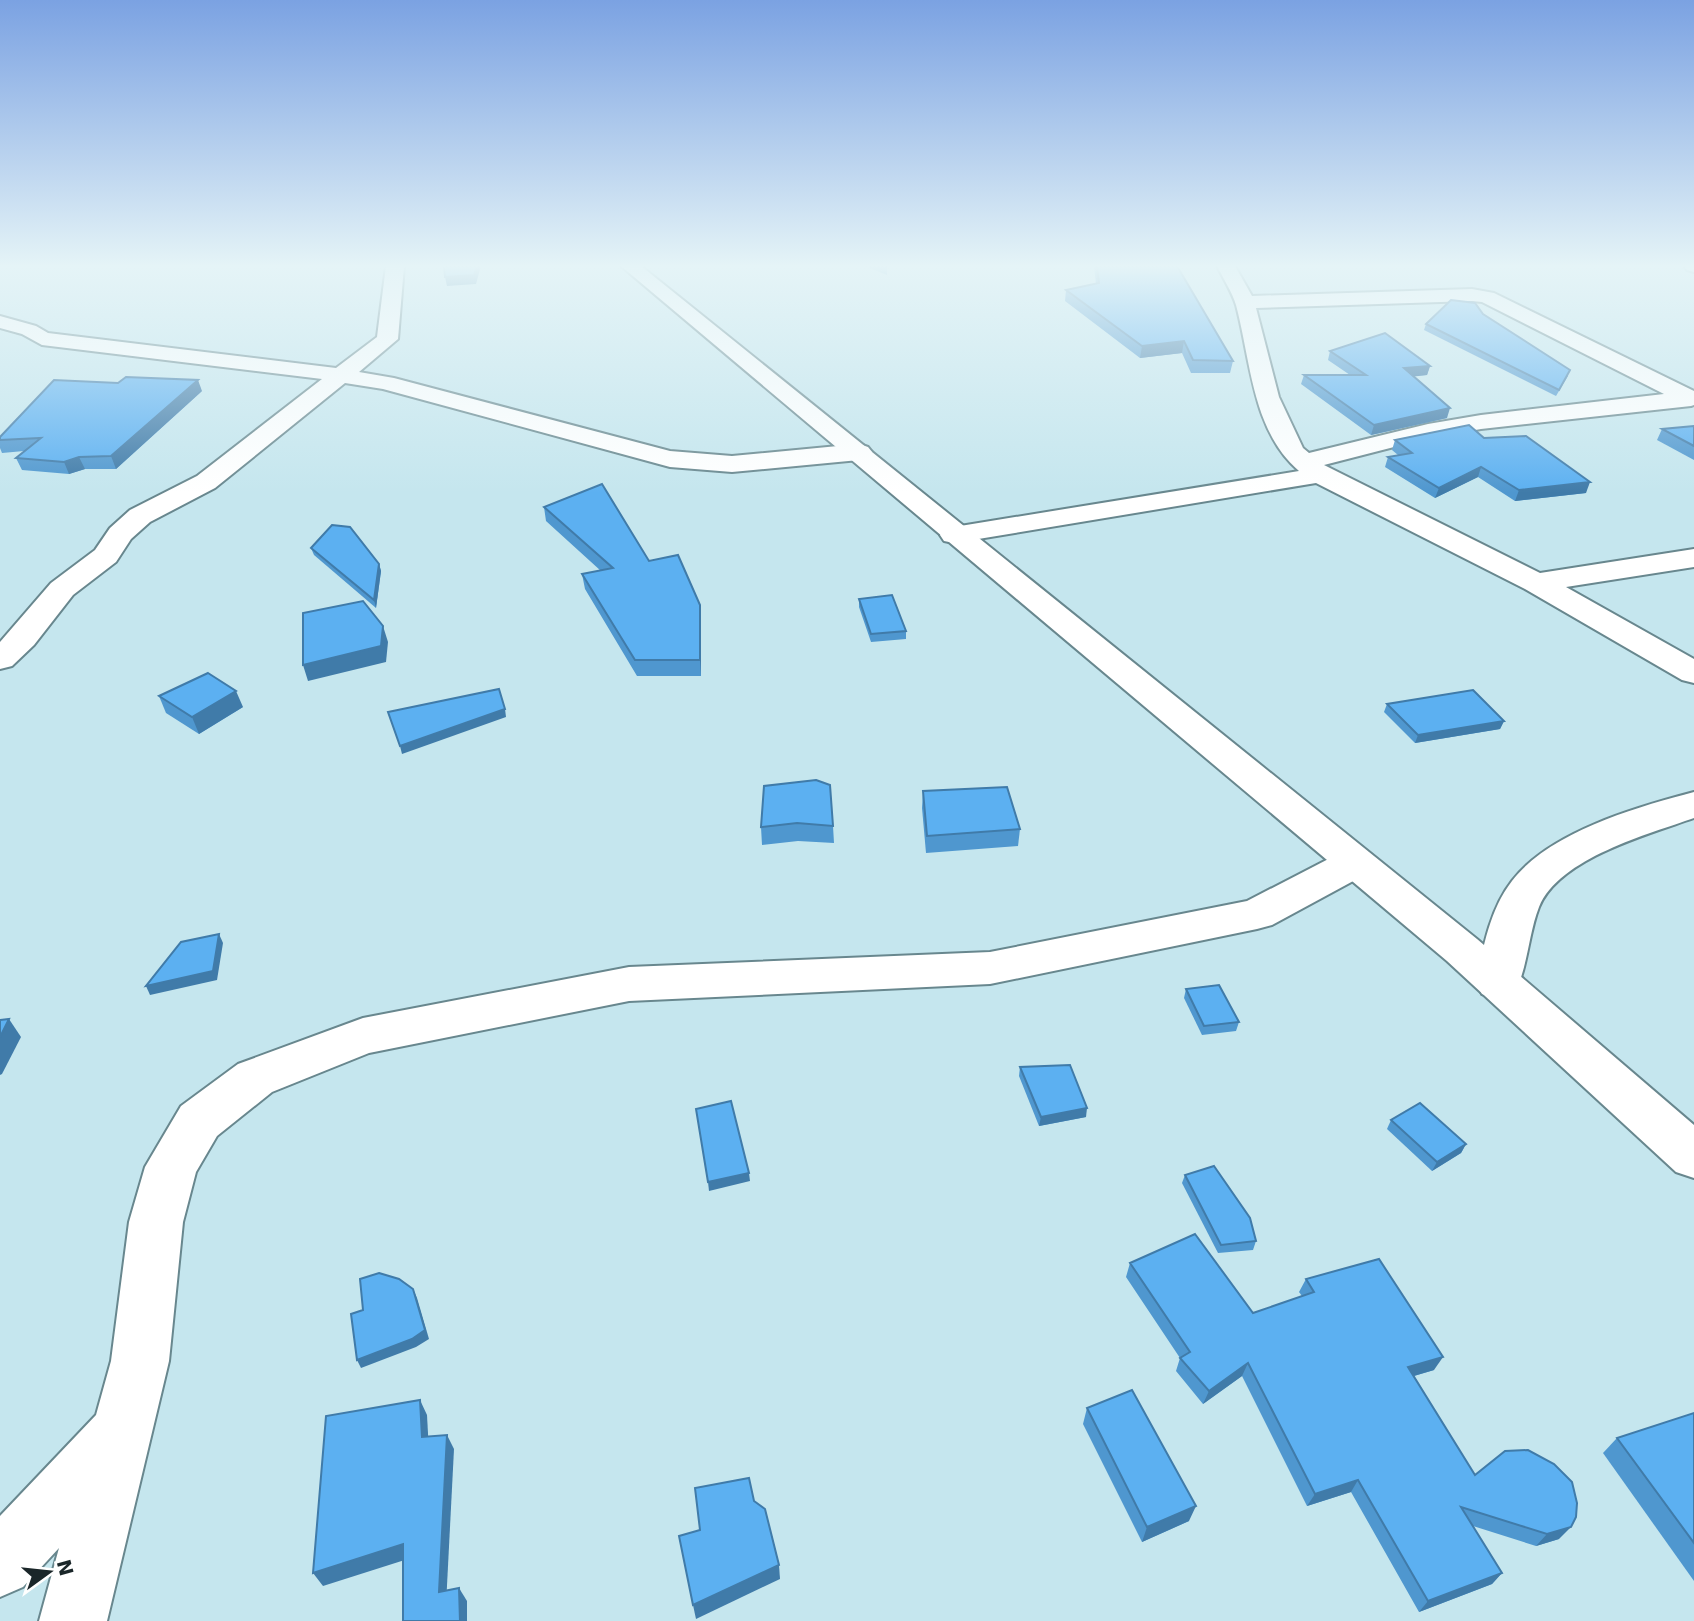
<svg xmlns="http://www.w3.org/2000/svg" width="1694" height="1621" font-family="'DejaVu Sans',sans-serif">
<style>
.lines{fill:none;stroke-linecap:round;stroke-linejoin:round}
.minor-casing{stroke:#68878e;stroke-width:4}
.secondary-casing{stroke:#68878e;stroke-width:4}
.minor{fill:#fff;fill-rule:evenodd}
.secondary{fill:#fff;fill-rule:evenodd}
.wall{fill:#4f97cf}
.shaded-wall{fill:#407ba9}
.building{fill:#5cb0f1;stroke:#407ba9;stroke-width:2}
</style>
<rect width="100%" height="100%" fill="#c5e6ee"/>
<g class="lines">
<defs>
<g id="minor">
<path d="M386 266H404L398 339 359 372 394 378 670 451 732 456 859 444 868 447 872 452 868 457 859 460 732 472 670 467 383 389 345 383 215 488 150 522 131 539 116 562 73 595 34 645 12 666 0 669V642L51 583 95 550 110 528 130 510 197 476 322 379 42 345 22 334 0 328V316L36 326 48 333 336 368 377 337Z"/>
<path d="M1217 266H1235L1252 296 1472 289 1494 293 1694 391V405L1691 406 1481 429 1429 438 1324 465 1540 573 1694 549V567L1566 587 1694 659V683L1682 680 1525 589 1316 483 954 543 944 541 940 535 944 529 954 527 1299 471C1252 431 1251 361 1236 305 1232 292 1223 278 1217 266ZM1472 301 1482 302 1664 394 1481 415 1428 424 1309 453 1303 448 1279 397 1256 308Z"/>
<path d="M1684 266H1694V272L1687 270Z"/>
<path d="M1694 792V818C1649 834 1559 858 1539 907 1528 935 1528 968 1514 994L1498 999 1482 994 1476 982C1483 948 1490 909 1512 881 1549 832 1637 807 1694 792Z"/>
<path d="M1354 849 1368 853 1374 863 1368 873 1272 925 1257 929 990 984 629 1001 369 1053 272 1092 217 1136 196 1172 183 1222 169 1361 107 1621H39L59 1548 23 1587 0 1597V1516L96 1415 111 1361 129 1222 145 1167 181 1106 238 1064 363 1018 629 967 990 952 1247 901 1340 853Z"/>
</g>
<path id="secondary" d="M621 266H641L1477 939 1694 1125V1178L1676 1172 1447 961Z"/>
</defs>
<use href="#minor" class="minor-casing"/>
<use href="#secondary" class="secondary-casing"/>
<use href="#minor" class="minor"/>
<use href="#secondary" class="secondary"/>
</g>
<g class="wall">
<path d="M865 266H887V275Z"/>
<path d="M1094 266H1177L1233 361 1230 373H1191L1182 353 1140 358 1065 301 1066 290 1096 284Z"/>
<path d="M1426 324 1568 376 1556 396 1424 330Z"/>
<path d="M1330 351 1430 366 1427 375 1413 376 1447 418 1371 435 1301 384 1304 375H1350L1328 360Z"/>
<path d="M202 391 116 469H85L69 474 22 470 16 458 24 451 2 453 0 448V437Z"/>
<path d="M1694 426V460L1657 440 1662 429Z"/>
<path d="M1484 438 1586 493 1515 501 1478 477 1435 498 1385 467 1388 457 1398 455 1392 450 1395 440Z"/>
<path d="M544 507 649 561 701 620V676H637L585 589 582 574 601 571 546 521Z"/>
<path d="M311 548 379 564 381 571 376 608 314 555Z"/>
<path d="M859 599 906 631V639L871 642 859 607Z"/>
<path d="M159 696 243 707 199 734 166 713Z"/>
<path d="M1387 704 1504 721 1500 729 1415 743 1384 712Z"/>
<path d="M816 780 833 826 834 843 798 841 762 845 761 827Z"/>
<path d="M923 791 1020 829 1018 846 926 853 922 808Z"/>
<path d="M1186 989 1239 1022 1236 1031 1202 1035 1184 998Z"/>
<path d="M1020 1067 1086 1117 1039 1126 1019 1076Z"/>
<path d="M1391 1120 1466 1144 1461 1153 1432 1171 1387 1129Z"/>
<path d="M1185 1175 1256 1241 1253 1250 1218 1253 1182 1183Z"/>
<path d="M1130 1263 1253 1313 1302 1296 1299 1292 1306 1279 1434 1370 1414 1376 1475 1475 1559 1539 1536 1546 1473 1526 1502 1573 1492 1584 1419 1612 1351 1492 1307 1506 1242 1376 1203 1404 1176 1371 1180 1358 1126 1277Z"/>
<path d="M1087 1408 1189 1521 1142 1542 1083 1424Z"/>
<path d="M1694 1413V1581L1603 1453 1617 1438Z"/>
</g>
<g class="shaded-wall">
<path d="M477 266H481L476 284 447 286 445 277Z"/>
<path d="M1184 341 1182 353 1140 358 1142 346Z"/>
<path d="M1430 366 1427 375 1401 378 1404 368Z"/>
<path d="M198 380 202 391 116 469 111 456Z"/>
<path d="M1450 408 1447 418 1371 435 1374 425Z"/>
<path d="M79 457 85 469 69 474 64 462Z"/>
<path d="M1481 467 1478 477 1435 498 1439 488Z"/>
<path d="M1590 482 1586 493 1515 501 1519 490Z"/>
<path d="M379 564 381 571 376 608 374 600Z"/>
<path d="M700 605 701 620V676L700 660Z"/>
<path d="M383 626 388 642 386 662 308 681 303 665Z"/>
<path d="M236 691 243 707 199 734 192 717Z"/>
<path d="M505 709 506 717 402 754 400 746Z"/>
<path d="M1504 721 1500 729 1415 743 1418 735Z"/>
<path d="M219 934 223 943 217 980 150 995 146 986Z"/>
<path d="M9 1019 21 1037 2 1074 0 1075V1037Z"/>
<path d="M1087 1108 1086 1117 1039 1126 1041 1117Z"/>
<path d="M1466 1144 1461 1153 1432 1171 1437 1162Z"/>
<path d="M749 1173 750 1181 709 1191 708 1182Z"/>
<path d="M413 1289 417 1298 429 1339 416 1347 361 1368 357 1360Z"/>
<path d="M1443 1357 1434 1370 1400 1380 1408 1367Z"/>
<path d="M1248 1363 1242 1376 1203 1404 1209 1391Z"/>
<path d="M420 1400 427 1415 429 1452 422 1437Z"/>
<path d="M447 1435 454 1449 446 1605 439 1592Z"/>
<path d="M1358 1480 1351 1492 1307 1506 1315 1494Z"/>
<path d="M1196 1506 1189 1521 1142 1542 1147 1527Z"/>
<path d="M1571 1527 1559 1539 1536 1546 1547 1534Z"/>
<path d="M403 1544 411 1558 323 1586 313 1573Z"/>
<path d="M779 1565 780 1579 696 1619 693 1605Z"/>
<path d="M1502 1573 1492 1584 1419 1612 1428 1601Z"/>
<path d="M459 1588 467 1601V1621H460Z"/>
</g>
<g class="building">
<path d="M444 266H477L474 275 445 277Z"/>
<path d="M1097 266H1177L1233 361 1193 360 1184 341 1142 346 1066 290 1099 283Z"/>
<path d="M1451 300 1475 303 1483 314 1570 370 1559 390 1426 324Z"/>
<path d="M1385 333 1430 366 1404 368 1450 408 1374 425 1304 375H1366L1330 351Z"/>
<path d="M126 377 198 380 111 456 79 457 64 462 16 458 41 438 0 440V437L54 380 118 383Z"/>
<path d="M1469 425 1484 438 1526 436 1590 482 1519 490 1481 467 1439 488 1388 457 1412 453 1395 440Z"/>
<path d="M1694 426V446L1662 429Z"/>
<path d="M602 484 649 561 678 555 700 605V660H635L582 574 613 568 544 507Z"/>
<path d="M332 525 350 527 379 564 374 600 311 548Z"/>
<path d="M892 595 906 631 871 634 859 599Z"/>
<path d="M363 601 383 626 381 646 303 665V613Z"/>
<path d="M208 673 236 691 192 717 159 696Z"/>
<path d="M499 689 505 709 400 746 388 712Z"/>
<path d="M1473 690 1504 721 1418 735 1387 704Z"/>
<path d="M816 780 830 785 833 826 797 823 761 827 764 786Z"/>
<path d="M1007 787 1020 829 927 836 923 791Z"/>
<path d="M219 934 213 971 146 986 181 942Z"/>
<path d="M1219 985 1239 1022 1204 1026 1186 989Z"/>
<path d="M9 1019 0 1037V1020Z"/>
<path d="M1070 1065 1087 1108 1041 1117 1020 1067Z"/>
<path d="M731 1101 749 1173 708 1182 696 1109Z"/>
<path d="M1420 1103 1466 1144 1437 1162 1391 1120Z"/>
<path d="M1214 1166 1250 1218 1256 1241 1221 1245 1185 1175Z"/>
<path d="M1195 1234 1253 1313 1314 1292 1306 1279 1379 1259 1443 1357 1408 1367 1475 1475 1505 1451 1528 1450 1554 1464 1572 1482 1577 1503 1576 1517 1571 1527 1547 1534 1461 1507 1502 1573 1428 1601 1358 1480 1315 1494 1248 1363 1209 1391 1180 1358 1190 1352 1130 1263Z"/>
<path d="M379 1273 399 1279 413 1289 425 1330 412 1339 357 1360 351 1314 363 1310 360 1279Z"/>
<path d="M1132 1390 1196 1506 1147 1527 1087 1408Z"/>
<path d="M420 1400 422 1437 447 1435 439 1592 459 1588 460 1621H403V1544L313 1573 326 1416Z"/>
<path d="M1694 1413V1543L1617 1438Z"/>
<path d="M749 1478 754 1501 765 1509 779 1565 693 1605 679 1536 700 1530 695 1488Z"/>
</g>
<linearGradient id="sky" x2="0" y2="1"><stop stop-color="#7ba2e2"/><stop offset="0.54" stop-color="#e5f4f7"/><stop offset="1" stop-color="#e5f4f7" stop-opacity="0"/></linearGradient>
<rect width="1694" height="493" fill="url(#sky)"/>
<g transform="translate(49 1572) rotate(75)" stroke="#ffffff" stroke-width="5" paint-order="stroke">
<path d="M0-5L12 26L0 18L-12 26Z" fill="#1a2629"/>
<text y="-10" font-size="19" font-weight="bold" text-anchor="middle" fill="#1a2629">N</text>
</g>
</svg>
